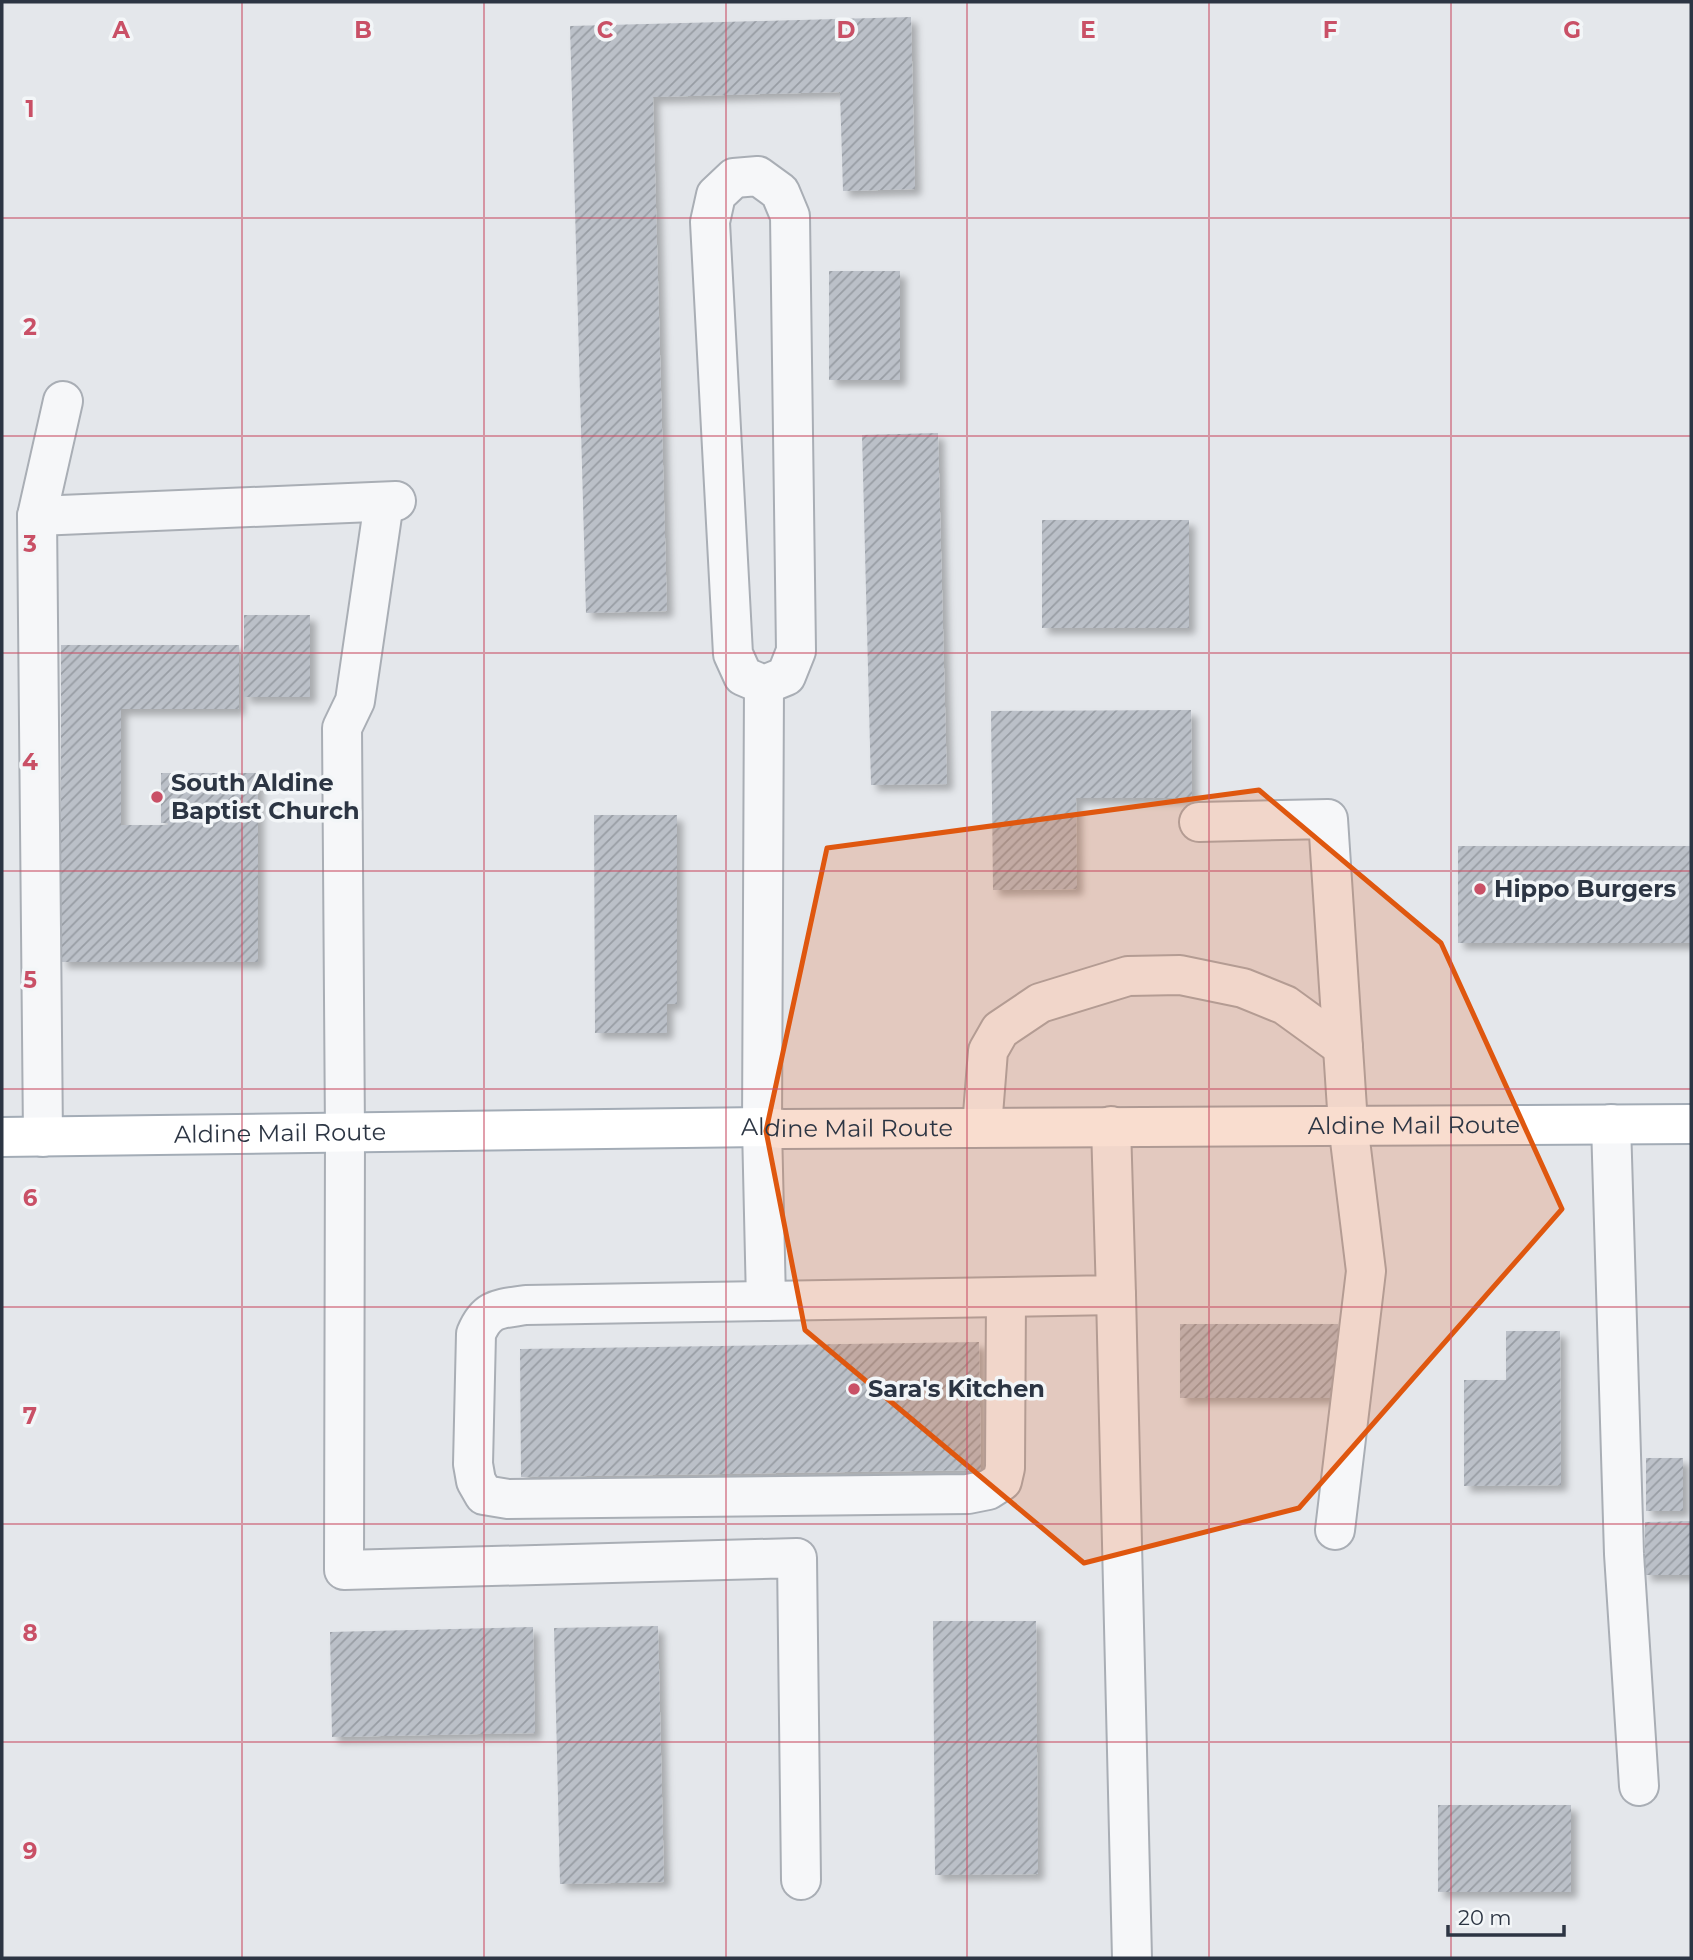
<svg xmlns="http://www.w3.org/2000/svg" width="1693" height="1960" font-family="Montserrat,sans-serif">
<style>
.building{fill:url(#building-hatch);filter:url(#shadow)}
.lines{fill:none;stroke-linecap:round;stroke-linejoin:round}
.minor-casing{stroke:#a9aeb5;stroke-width:42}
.major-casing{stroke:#a3acb6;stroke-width:42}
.minor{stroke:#f6f7f9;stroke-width:38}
.major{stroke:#fff;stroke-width:38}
.marked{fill:#df570f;fill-opacity:0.2;stroke:#df570f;stroke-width:5;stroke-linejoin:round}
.grid{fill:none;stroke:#c95066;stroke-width:2;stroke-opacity:0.55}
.poi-dot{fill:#c95066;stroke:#f3f6f8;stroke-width:2.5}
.labels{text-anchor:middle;stroke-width:7;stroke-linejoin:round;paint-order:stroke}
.poi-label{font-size:24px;font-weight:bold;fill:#2c3543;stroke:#f3f6f8;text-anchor:start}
.street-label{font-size:24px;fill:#2c3543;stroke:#f3f6f8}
.grid-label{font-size:23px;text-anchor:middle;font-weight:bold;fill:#c95066;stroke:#f3f6f8;stroke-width:7;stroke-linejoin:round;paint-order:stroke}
</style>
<defs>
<pattern id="building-hatch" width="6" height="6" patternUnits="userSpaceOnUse" patternTransform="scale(1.75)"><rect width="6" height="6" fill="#bbc0c8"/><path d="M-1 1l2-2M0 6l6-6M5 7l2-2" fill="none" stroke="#989da4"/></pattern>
<filter id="shadow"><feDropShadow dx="6" dy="6" stdDeviation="3.5" flood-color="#0004"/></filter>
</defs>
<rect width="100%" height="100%" fill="#e4e7eb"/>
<g class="building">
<path d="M911 17 915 189 843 191 840 92 653 97 667 611 586 613 570 26Z"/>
<rect x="829" y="271" width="71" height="109"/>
<path d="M938 433 947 784 871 785 862 435Z"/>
<rect x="1042" y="520" width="147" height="108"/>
<rect x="244" y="615" width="66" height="82"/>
<path d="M61 645H239V709H121V825H168V823H161V773H258V962H61Z"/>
<path d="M1191 710 1192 798H1076L1077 889 993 890 991 711Z"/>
<path d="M594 815H677V1004H667V1033H595Z"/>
<rect x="1458" y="846" width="233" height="97"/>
<rect x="1180" y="1324" width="158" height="74"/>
<path d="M1506 1331H1560L1561 1485 1464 1486V1380H1506Z"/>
<path d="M979 1342 981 1470 521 1477 520 1349Z"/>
<rect x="1646" y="1458" width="37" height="53"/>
<path d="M1691 1521V1575H1645V1522Z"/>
<path d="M933 1621H1036L1038 1874 935 1875Z"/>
<path d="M658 1626 664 1882 560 1884 554 1628Z"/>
<path d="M533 1627 535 1733 332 1737 330 1632Z"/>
<rect x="1438" y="1805" width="133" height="87"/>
</g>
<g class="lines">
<defs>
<g id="minor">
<path d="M384 502 355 701 342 728 345 1133 344 1570 797 1558 801 1880"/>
<path d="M37 516 396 501"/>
<path d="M764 685 743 676 733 654 710 222 716 195 734 178 758 176 780 192 790 216 796 651 786 676 764 685 762 1127 766 1301 1116 1295 1111 1126"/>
<path d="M1199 822 1328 819 1348 1124 1366 1271 1335 1530"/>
<path d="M1611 1124 1624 1554 1639 1786"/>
<path d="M982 1127 988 1051 1000 1030 1040 1003 1128 976 1180 975 1243 988 1285 1005 1343 1047"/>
<path d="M43 1137 37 516 63 401"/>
<path d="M1116 1295 1132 1958"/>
<path d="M766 1301 526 1305C500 1309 487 1307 476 1334L473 1464 476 1481 484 1495 508 1499 968 1494 988 1490 1002 1481 1005 1468 1006 1297"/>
</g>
<g id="major">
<path id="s1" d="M2 1137 762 1127 782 1129 1691 1124"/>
</g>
</defs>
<use href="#minor" class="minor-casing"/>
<use href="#major" class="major-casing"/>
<use href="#minor" class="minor"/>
<use href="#major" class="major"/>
</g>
<path class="marked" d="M1259 790 1441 943 1562 1209 1299 1508 1084 1563 805 1330 766 1131 827 848Z"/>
<path class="grid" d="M242 2V1958M484 2V1958M726 2V1958M967 2V1958M1209 2V1958M1451 2V1958M2 218H1691M2 436H1691M2 653H1691M2 871H1691M2 1089H1691M2 1307H1691M2 1524H1691M2 1742H1691"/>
<g class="poi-dot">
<circle cx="157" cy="797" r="7"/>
<circle cx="1480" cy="889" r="7"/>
<circle cx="854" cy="1389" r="7"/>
</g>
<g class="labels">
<g class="poi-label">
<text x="171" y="791">South Aldine<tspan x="171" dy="28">Baptist Church</tspan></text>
<text x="1494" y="897">Hippo Burgers</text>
<text x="868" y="1397">Sara's Kitchen</text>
</g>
<g class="street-label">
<text dy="8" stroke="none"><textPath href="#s1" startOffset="1412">Aldine Mail Route</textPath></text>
<text dy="8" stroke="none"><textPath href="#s1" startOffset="845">Aldine Mail Route</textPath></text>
<text dy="8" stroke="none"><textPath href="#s1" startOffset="278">Aldine Mail Route</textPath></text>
</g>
</g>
<g class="grid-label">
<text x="121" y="38">A</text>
<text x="363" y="38">B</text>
<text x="605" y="38">C</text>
<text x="846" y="38">D</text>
<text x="1088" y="38">E</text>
<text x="1330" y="38">F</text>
<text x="1572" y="38">G</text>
<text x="30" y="117">1</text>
<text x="30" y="335">2</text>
<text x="30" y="552">3</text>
<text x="30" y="770">4</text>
<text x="30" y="988">5</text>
<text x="30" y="1206">6</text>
<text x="30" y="1424">7</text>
<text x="30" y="1641">8</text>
<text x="30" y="1859">9</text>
</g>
<rect width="1693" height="1960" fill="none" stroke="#2c3543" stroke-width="7"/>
<path d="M1448 1925v10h116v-10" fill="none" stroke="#2c3543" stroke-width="3.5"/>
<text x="1458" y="1925" font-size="21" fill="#2c3543" stroke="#f3f6f8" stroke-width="5" paint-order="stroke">20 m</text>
</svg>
